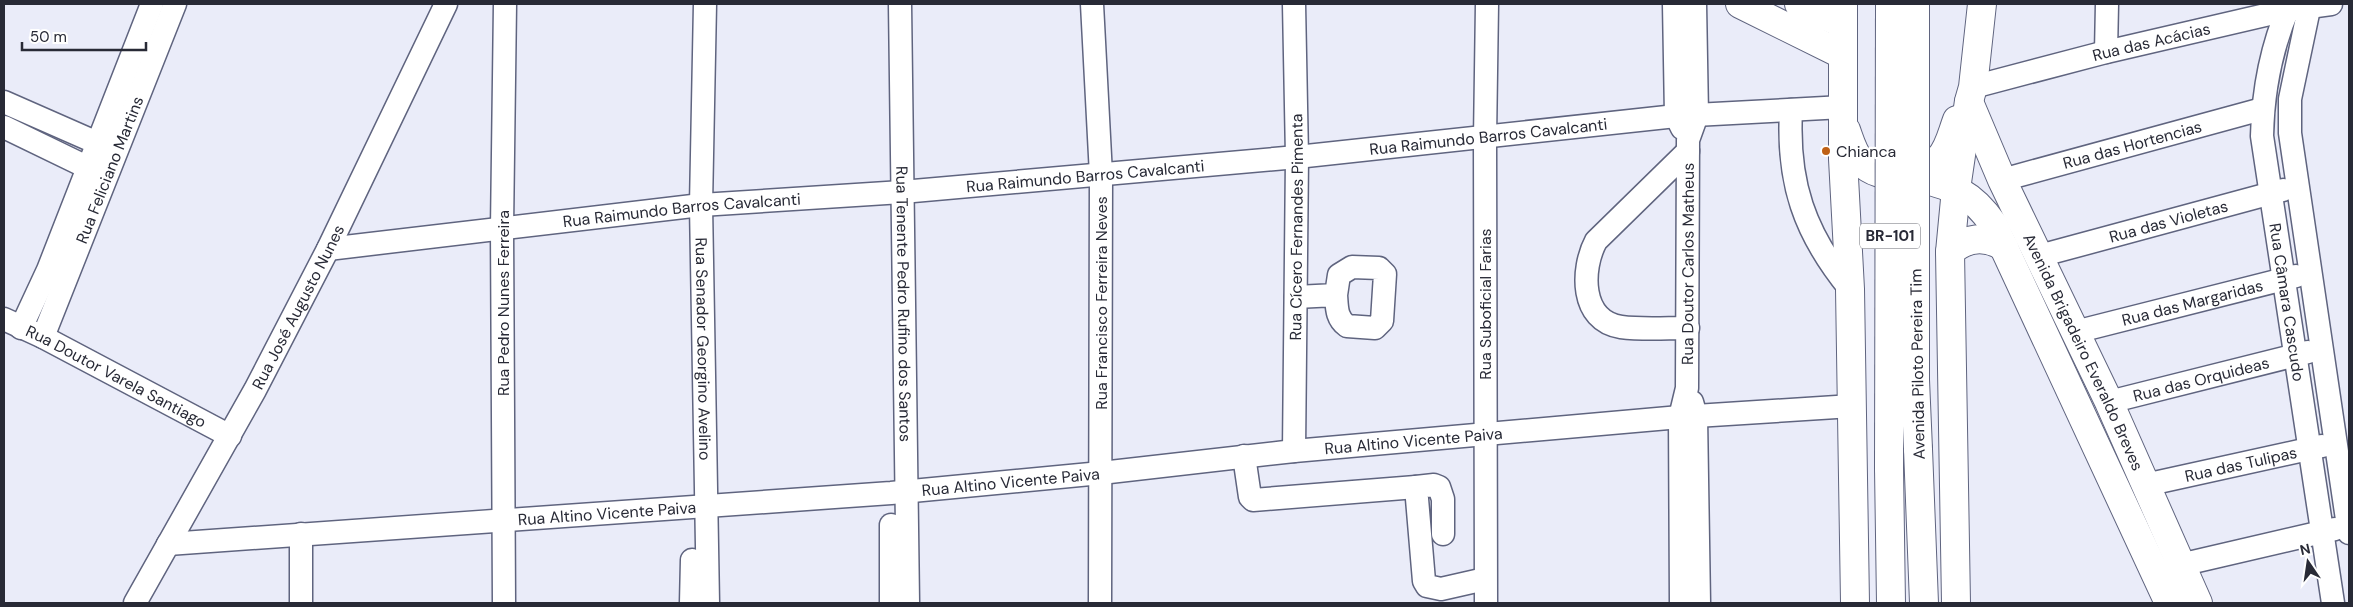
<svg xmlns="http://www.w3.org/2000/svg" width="2353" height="607" font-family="'DM Sans',sans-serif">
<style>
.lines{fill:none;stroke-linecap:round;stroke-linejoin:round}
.minor-casing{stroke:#5f647f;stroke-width:25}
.major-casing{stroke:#5f647f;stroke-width:30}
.highway-casing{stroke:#5f647f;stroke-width:30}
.minor{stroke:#fff;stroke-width:22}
.major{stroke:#fff;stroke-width:28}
.highway{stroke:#fff;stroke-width:28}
.highway-bridge-casing{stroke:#5f647f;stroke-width:30;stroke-linecap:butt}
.highway-bridge{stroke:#fff;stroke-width:28}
.poi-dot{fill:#bf6116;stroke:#fff;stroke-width:2}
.labels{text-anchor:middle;stroke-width:4.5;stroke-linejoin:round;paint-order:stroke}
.shield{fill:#fff;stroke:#686a72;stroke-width:1}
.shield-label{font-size:15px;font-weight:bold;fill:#282a36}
.street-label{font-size:16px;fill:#282a36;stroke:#fff}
.poi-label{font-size:16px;fill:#282a36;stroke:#fff;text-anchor:start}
</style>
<rect width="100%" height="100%" fill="#eaecf9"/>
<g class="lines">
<defs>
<g id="minor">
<path id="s1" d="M705 4 701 205 708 603"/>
<path id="s2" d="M900 4 908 603"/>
<path d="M1092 4 1101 175 1100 603"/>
<path d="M1674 4 1676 116 1682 128"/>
<path id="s3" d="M2290 4C2271 47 2263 89 2262 136L2333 603"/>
<path d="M2310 4 2290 99V133L2349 533"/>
<path d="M2106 52 2107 4"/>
<path id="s4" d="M1973 87 2106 52 2287 10 2331 4"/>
<path d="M4 102 111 149"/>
<path d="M1791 110C1787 182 1804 233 1850 289"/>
<path d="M4 127 99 173"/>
<path id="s5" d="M2002 180 2262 109"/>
<path id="s6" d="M328 249 701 205 902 192 1297 157 1676 116 1843 107"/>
<path id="s7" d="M2039 256 2283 190"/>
<path d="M1296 297 1336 295C1337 307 1336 318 1347 326L1375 328 1382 321 1385 274 1379 268 1352 267 1339 275 1336 295"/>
<path id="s8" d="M4 319 43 337 230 436"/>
<path d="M21 328 48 270 152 4"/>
<path d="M1688 328C1666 328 1643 330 1621 327 1580 321 1581 269 1596 241L1688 151"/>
<path id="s9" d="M2075 332 2296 276"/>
<path id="s10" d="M43 337 175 4"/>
<path d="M1692 402 1696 416 1699 603"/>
<path id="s11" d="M2109 402 2308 352"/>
<path id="s12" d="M1294 451 1297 157 1294 4"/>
<path d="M1244 456 1250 497 1253 500 1416 487"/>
<path id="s13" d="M2145 485 2322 446"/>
<path d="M891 525V603"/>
<path d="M301 534V603"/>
<path d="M1443 534V499L1439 487 1434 485 1416 487 1424 581 1427 586 1441 589 1485 579"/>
<path id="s14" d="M168 544 891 493 1101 473 1294 451 1680 417 1852 406"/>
<path d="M2180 565 2335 529"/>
<path id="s15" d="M135 603 255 390 328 249 446 4"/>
<path d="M504 603 502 228 505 4"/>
<path d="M691 603 692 560"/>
<path d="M1486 603 1485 139 1487 4"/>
<path id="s16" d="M1681 603 1680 417 1687 388 1688 140 1697 115 1695 4"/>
</g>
<g id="major">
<path d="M1740 4 1843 55"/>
<path d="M1799 4 1843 24"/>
<path d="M1843 4V159L1850 289 1855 603"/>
<path id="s17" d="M1969 102 2002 180 2109 402 2198 603"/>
<path d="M1846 130C1850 141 1853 153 1861 162 1880 182 1921 178 1939 159 1949 149 1952 133 1957 120"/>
<path d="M1910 175C1948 186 1969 189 1993 224L2169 603"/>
<path d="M1950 252C1966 237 1985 235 2004 247"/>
<path d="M1956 603 1950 252 1956 189 1969 101 1973 87 1982 4"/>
</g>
<g id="highway">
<path d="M1918 449 1924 603"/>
<path d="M1889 468 1891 603"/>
</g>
</defs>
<use href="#minor" class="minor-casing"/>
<use href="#major" class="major-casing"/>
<use href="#highway" class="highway-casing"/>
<use href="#minor" class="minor"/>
<use href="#major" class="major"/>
<use href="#highway" class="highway"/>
<defs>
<g id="highway-bridge">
<path d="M1915 4V380L1918 449"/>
<path d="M1889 468 1890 4"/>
</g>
</defs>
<use href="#highway-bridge" class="highway-bridge-casing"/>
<use href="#highway-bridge" class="highway-bridge"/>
</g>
<circle class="poi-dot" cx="1826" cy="151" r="5"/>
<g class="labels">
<rect class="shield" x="1860" y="223.5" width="60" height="25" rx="4"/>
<g class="shield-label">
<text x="1890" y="241">BR-101</text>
</g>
<g class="street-label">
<text dy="6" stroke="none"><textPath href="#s4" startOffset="184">Rua das Acácias</textPath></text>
<text dy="6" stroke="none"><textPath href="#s6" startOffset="1166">Rua Raimundo Barros Cavalcanti</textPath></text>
<text dy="6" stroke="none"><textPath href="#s5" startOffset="135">Rua das Hortencias</textPath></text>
<text dy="6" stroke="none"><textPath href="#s10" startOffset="180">Rua Feliciano Martins</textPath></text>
<text dy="6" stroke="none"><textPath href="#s6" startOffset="761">Rua Raimundo Barros Cavalcanti</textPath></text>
<text dy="6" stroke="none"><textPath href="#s6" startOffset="356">Rua Raimundo Barros Cavalcanti</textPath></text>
<text dy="6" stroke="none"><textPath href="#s7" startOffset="134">Rua das Violetas</textPath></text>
<text dy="6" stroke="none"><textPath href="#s12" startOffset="224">Rua Cícero Fernandes Pimenta</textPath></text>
<text dy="6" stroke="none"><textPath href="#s16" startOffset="340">Rua Doutor Carlos Matheus</textPath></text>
<text dy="6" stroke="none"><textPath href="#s9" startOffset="121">Rua das Margaridas</textPath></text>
<text dy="6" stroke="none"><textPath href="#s3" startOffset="304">Rua Câmara Cascudo</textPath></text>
<text transform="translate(503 303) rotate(-90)" y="6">Rua Pedro Nunes Ferreira</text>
<text transform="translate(1101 303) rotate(-90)" y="6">Rua Francisco Ferreira Neves</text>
<text dy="6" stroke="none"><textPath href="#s2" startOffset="300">Rua Tenente Pedro Rufino dos Santos</textPath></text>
<text transform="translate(1485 304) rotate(-90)" y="6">Rua Suboficial Farias</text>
<text dy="6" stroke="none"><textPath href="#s15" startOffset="338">Rua José Augusto Nunes</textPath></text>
<text dy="6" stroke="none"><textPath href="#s1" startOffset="345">Rua Senador Georgino Avelino</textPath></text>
<text dy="6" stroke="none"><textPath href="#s17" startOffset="275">Avenida Brigadeiro Everaldo Breves</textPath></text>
<text transform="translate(1917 364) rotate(-91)" y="6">Avenida Piloto Pereira Tim</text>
<text dy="6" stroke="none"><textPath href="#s8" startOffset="126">Rua Doutor Varela Santiago</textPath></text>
<text dy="6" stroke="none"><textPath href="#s11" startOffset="95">Rua das Orquideas</textPath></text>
<text dy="6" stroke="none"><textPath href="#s14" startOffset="1250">Rua Altino Vicente Paiva</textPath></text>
<text dy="6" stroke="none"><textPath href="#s13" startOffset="98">Rua das Tulipas</textPath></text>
<text dy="6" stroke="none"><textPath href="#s14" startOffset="845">Rua Altino Vicente Paiva</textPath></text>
<text dy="6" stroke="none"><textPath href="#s14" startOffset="440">Rua Altino Vicente Paiva</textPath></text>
</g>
<g class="poi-label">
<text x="1836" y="157">Chianca</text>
</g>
</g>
<rect width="2353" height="607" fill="none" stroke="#282a36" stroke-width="10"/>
<g transform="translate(2308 562) rotate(347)" stroke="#ffffff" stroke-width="4" paint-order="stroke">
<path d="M0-4L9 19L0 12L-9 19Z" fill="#282a36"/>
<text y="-8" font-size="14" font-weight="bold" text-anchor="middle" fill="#282a36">N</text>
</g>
<path d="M22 42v8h124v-8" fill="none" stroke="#282a36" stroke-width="2.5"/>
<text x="30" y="42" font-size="15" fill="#282a36" stroke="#ffffff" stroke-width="4" paint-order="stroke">50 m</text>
</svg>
